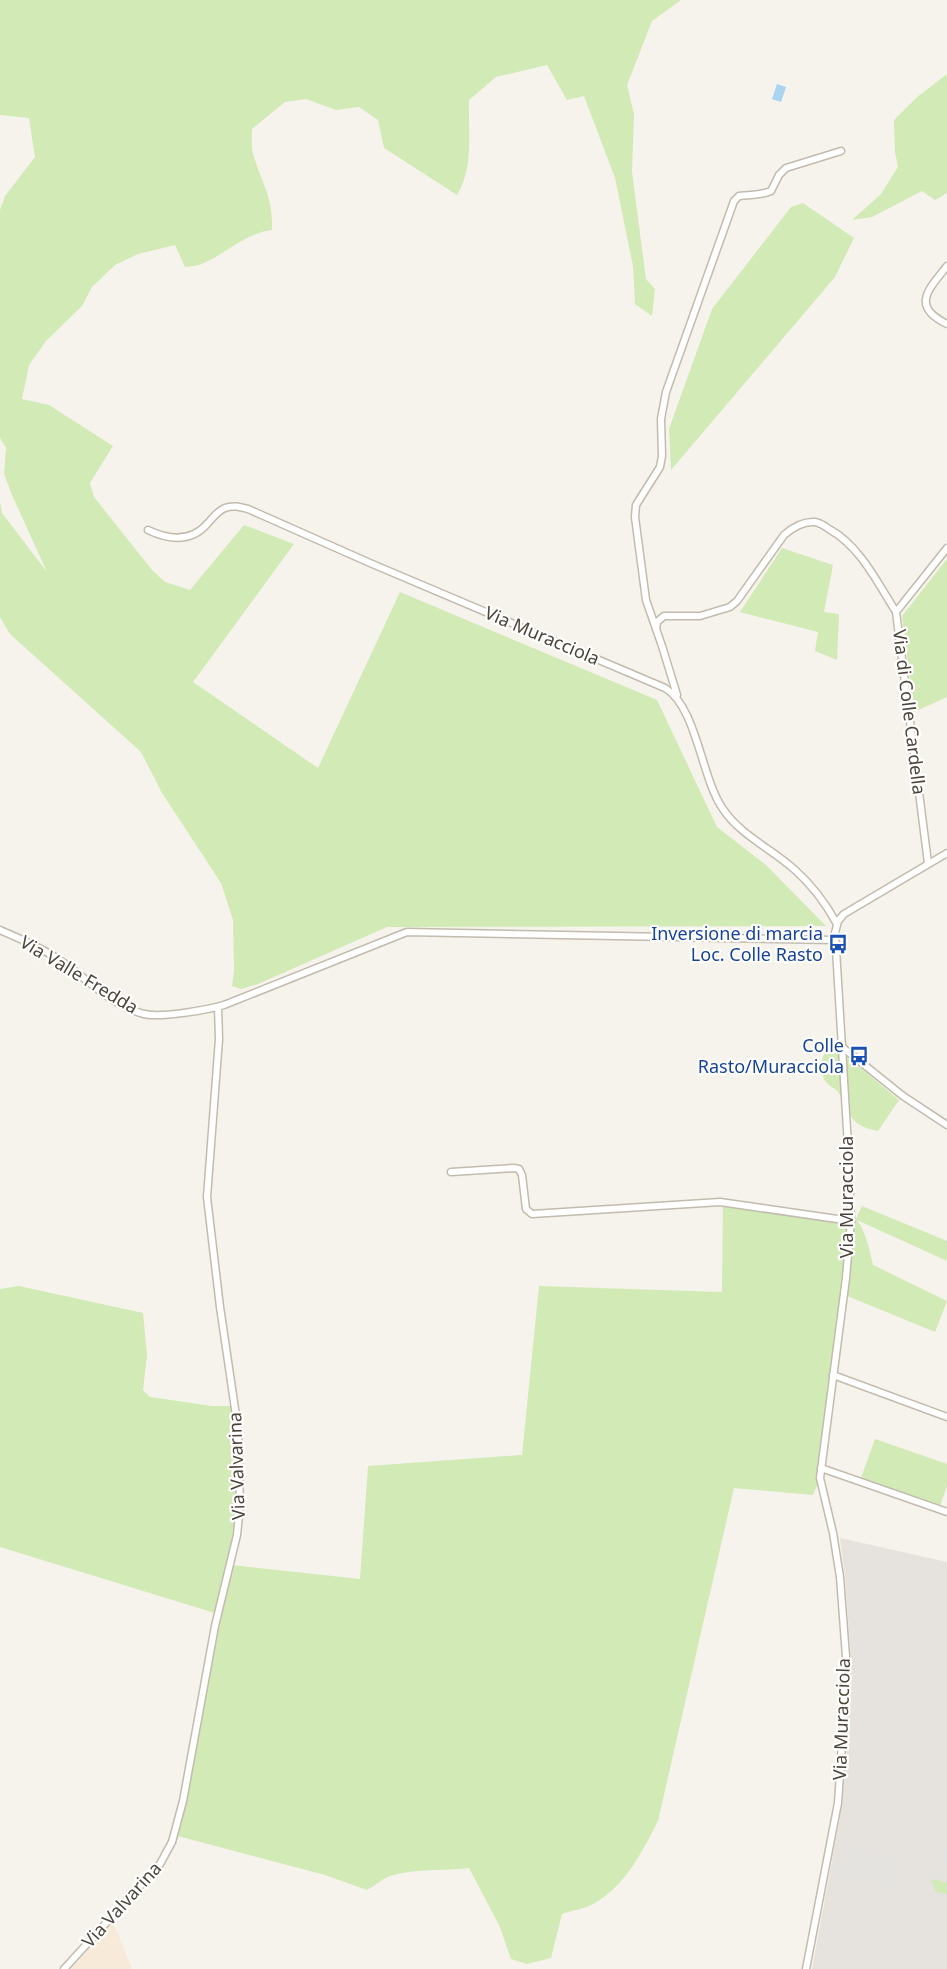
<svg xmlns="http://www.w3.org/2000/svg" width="947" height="1969" font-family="'Noto Sans',sans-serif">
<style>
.commercial{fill:#f7ead8}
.industrial{fill:#e6e2dd}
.green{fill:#d2eab5}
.parking{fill:#e5e3e0}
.water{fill:#a9d4f2}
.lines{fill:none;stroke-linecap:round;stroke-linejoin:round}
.minor-casing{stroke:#c2bbae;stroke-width:9}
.minor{stroke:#fff;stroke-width:6}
.labels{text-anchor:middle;stroke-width:4.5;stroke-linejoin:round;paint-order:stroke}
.street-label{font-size:18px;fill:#4b4439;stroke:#fff}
.transit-label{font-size:18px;fill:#164399;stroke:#fff;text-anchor:end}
</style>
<rect width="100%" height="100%" fill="#f6f3ec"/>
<path class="commercial" d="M113 1922 132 1969H71Z"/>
<path class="industrial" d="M840 1538 947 1562V1969H812L842 1807 852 1674 845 1576Z"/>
<g class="green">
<path d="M0 0H681L652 21 627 85 634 114 632 172 646 279 655 289 652 316 635 304 633 266 615 178 584 96 567 100 547 65 496 77 469 100C468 131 474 168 457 195L384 148 378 120 359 107 336 110 306 99 285 102 252 129C252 138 251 149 254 157 263 186 273 197 272 230 246 233 228 252 204 263 199 266 191 266 185 267L175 245 138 254 115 265 92 287 82 306 46 341 29 365 22 399 49 405 113 446 90 483 94 497 152 570 165 582 190 590 244 525 294 544 193 682 318 768 400 592 657 700 717 827 766 865 826 926 387 927 258 984 241 989 232 986 234 971 233 920 221 883 162 793 141 752 10 634 0 617V502L2 513 47 572 12 495 4 474 6 448 0 438V210L5 196 35 157 29 118 0 115Z"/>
<path d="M947 74V193L935 200 922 191 872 217 852 220 881 194 898 167 895 152 894 120 916 98Z"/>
<path d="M803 203 854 238 835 277 671 470 669 429 712 309 791 207Z"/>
<path d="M782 548 833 565 824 612 839 614 837 660 815 651 818 632 740 612Z"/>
<path d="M947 559V697L914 712 902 616Z"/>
<path d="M839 1050 899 1100 878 1131C847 1125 852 1113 838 1092 836 1088 832 1088 829 1085 819 1076 820 1063 825 1052Z"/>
<path d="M723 1204 851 1221 856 1219 862 1206 947 1241V1261L857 1220C866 1232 870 1252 873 1265L947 1301 935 1332 845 1295 820 1478 813 1495 734 1488 658 1821C643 1850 627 1883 598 1901 589 1908 573 1910 562 1914L551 1958 527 1964 511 1959 500 1927 469 1868C444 1871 416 1868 390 1876 383 1878 375 1886 367 1890L325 1875 174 1835 218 1614 0 1547V1289L19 1286 143 1313 147 1355 143 1390 150 1397 212 1406H235L240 1509 231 1565 360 1579 368 1466 522 1455 539 1286 722 1292Z"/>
<path d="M875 1439 947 1464V1486L940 1506 861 1478Z"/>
<path d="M931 1879 947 1882V1894L936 1892Z"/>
</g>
<g class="parking">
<path d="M845 1842 878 1854 899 1858 892 1888 836 1877Z"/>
<path d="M947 1848V1866L938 1863 932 1853Z"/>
<path d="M928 1872 947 1876V1882L931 1879Z"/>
</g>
<path class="water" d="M777 84 786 87 781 102 772 99Z"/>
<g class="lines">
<defs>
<g id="minor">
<path d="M947 266C929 289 910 306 947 324"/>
<path d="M148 530C169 540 191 543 208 523 213 518 217 511 225 508 233 505 240 507 248 509L370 563 665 688C697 707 701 778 723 809 740 835 772 849 795 870 812 885 826 904 837 924"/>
<path d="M656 629 657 622 664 616H700L730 607 737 601 784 535C793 527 803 521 815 522 820 523 825 526 829 529 860 546 877 582 896 612"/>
<path d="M677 695 662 646 646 600 635 517 636 505 660 467 662 456 661 419 666 392 734 201 739 196C751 194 759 196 771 191L779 175 786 168 841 151"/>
<path d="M928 863 896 612 947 548"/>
<path d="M0 930C23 940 44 949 64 963 90 981 113 1007 144 1014 161 1018 207 1010 224 1005L407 932 835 940"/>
<path d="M842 1047 903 1096 947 1125"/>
<path d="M451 1172 514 1168 519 1169 522 1175 526 1209 532 1214 720 1202 851 1221"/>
<path d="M833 1375 947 1417"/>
<path d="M821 1468 947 1512"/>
<path d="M64 1969 160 1864 172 1842 183 1801 215 1626 237 1535 240 1505 238 1429 220 1307 207 1197 219 1039 218 1007"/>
<path d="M806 1969 838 1803 847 1670 840 1577 833 1533 820 1478 846 1278 851 1221 848 1146 835 933 838 921 844 914 947 853"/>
</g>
</defs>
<use href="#minor" class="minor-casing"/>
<use href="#minor" class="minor"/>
</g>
<defs>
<symbol id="bus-bare" viewBox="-9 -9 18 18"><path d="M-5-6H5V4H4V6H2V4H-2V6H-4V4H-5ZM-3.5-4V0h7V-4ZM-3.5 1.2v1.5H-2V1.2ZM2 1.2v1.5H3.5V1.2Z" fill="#1a4fb4" stroke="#fff" stroke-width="2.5" paint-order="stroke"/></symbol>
</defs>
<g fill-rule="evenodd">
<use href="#bus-bare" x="824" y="930" width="28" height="28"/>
<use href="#bus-bare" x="845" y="1042" width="28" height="28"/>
</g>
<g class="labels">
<g class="street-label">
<text transform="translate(542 636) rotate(23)" y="6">Via Muracciola</text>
<text transform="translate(909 712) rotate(83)" y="6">Via di Colle Cardella</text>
<text transform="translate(79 975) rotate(31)" y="6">Via Valle Fredda</text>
<text transform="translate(847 1197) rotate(-90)" y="6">Via Muracciola</text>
<text transform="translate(237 1466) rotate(-92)" y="6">Via Valvarina</text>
<text transform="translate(842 1719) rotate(-88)" y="6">Via Muracciola</text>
<text transform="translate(122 1905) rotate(-48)" y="6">Via Valvarina</text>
</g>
<g class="transit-label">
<text x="823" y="940">Inversione di marcia<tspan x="823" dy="21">Loc. Colle Rasto</tspan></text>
<text x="844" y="1052">Colle<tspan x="844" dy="21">Rasto/Muracciola</tspan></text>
</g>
</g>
</svg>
